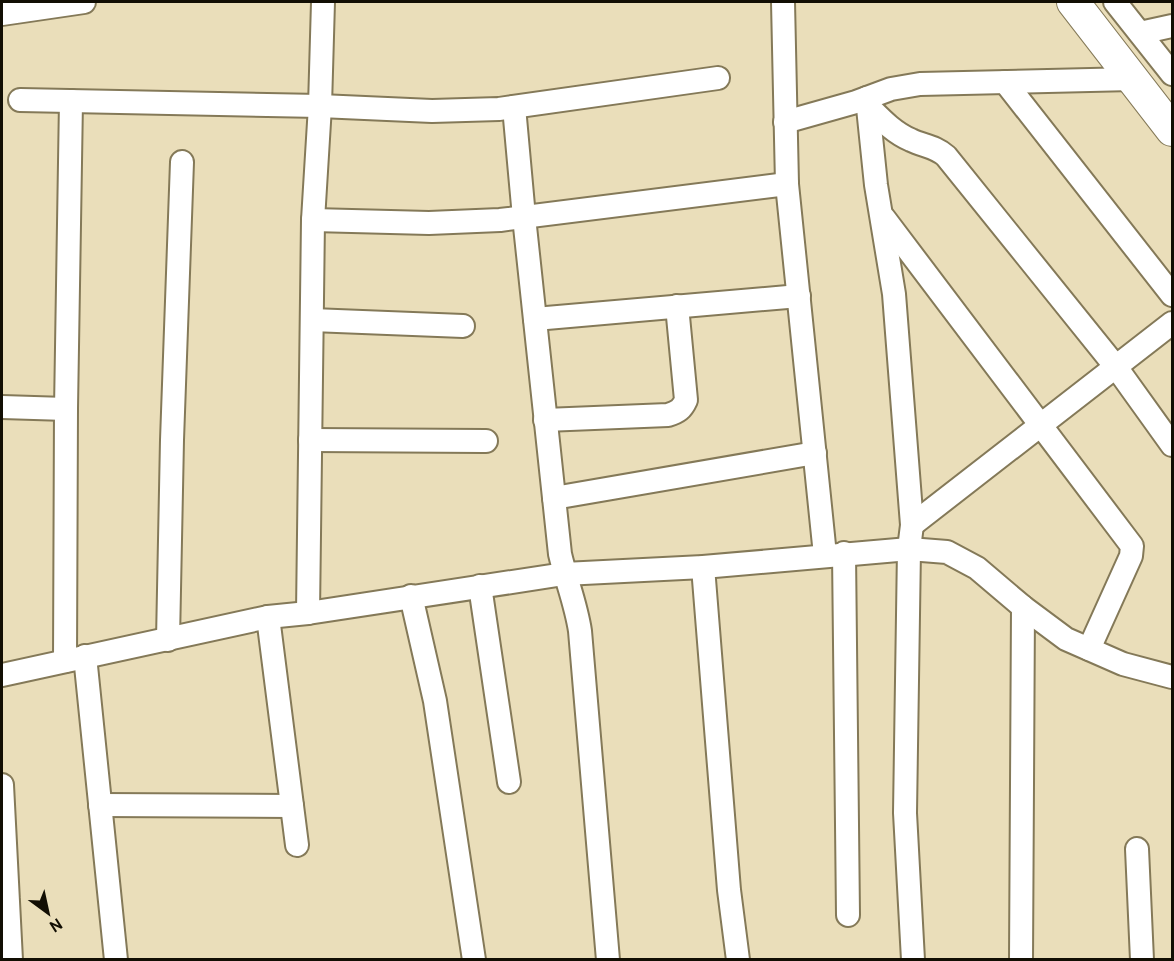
<svg xmlns="http://www.w3.org/2000/svg" width="1174" height="961" font-family="Overpass,sans-serif">
<style>
.lines{fill:none;stroke-linecap:round;stroke-linejoin:round}
.street-casing{stroke:#847958;stroke-width:26}
.secondary-casing{stroke:#847958;stroke-width:34}
.street{stroke:#fff;stroke-width:22}
.secondary{stroke:#fff;stroke-width:32}
</style>
<rect width="100%" height="100%" fill="#eadeba"/>
<g class="lines">
<defs>
<g id="street">
<path d="M783 2 787 184 825 555"/>
<path d="M1115 2 1172 74"/>
<path d="M2 14 84 2"/>
<path d="M1140 33 1172 26"/>
<path d="M1005 82 1172 295"/>
<path d="M867 98 876 185 894 294 912 525 909 549 905 813 913 960"/>
<path d="M20 100 320 106 432 111 499 109 718 78"/>
<path d="M868 106C881 119 894 133 911 140 923 146 935 146 946 156L1116 367 1172 445"/>
<path d="M514 107 524 217 560 554C566 580 576 604 580 631L608 960"/>
<path d="M785 122 856 102 891 89 920 84 1133 79"/>
<path d="M884 218 1132 546 1131 556 1089 649"/>
<path d="M313 220 429 223 500 220 787 184"/>
<path d="M535 319 799 296"/>
<path d="M312 320 463 326"/>
<path d="M2 407 66 409"/>
<path d="M545 420 668 415C678 412 682 409 686 400L677 306"/>
<path d="M310 440 486 441"/>
<path d="M554 498 815 453"/>
<path d="M912 525 1172 323"/>
<path d="M844 553 848 915"/>
<path d="M703 567 729 890 738 960"/>
<path d="M480 586 509 782"/>
<path d="M411 596 435 701 474 960"/>
<path d="M308 613 313 220 320 106 323 2"/>
<path d="M268 617 297 845"/>
<path d="M168 640 172 440 182 162"/>
<path d="M85 656 116 960"/>
<path d="M65 661 66 409 71 101"/>
<path d="M2 675 268 617 308 613 564 574 703 567 909 549 947 552 977 568 1023 607 1066 639 1123 664 1172 677"/>
<path d="M2 785 11 960"/>
<path d="M100 805 292 806"/>
<path d="M1137 849 1142 960"/>
<path d="M1021 960 1023 607"/>
</g>
<path id="secondary" d="M1073 2 1172 130"/>
</defs>
<use href="#street" class="street-casing"/>
<use href="#secondary" class="secondary-casing"/>
<use href="#street" class="street"/>
<use href="#secondary" class="secondary"/>
</g>
<rect width="1174" height="961" fill="none" stroke="#120e03" stroke-width="6"/>
<g transform="translate(48 913) rotate(147)" stroke="#eadeba" stroke-width="4.5" paint-order="stroke">
<path d="M0-4.5L10 22L0 15L-10 22Z" fill="#120e03"/>
<text y="-9" font-size="16" font-weight="bold" text-anchor="middle" fill="#120e03">N</text>
</g>
</svg>
